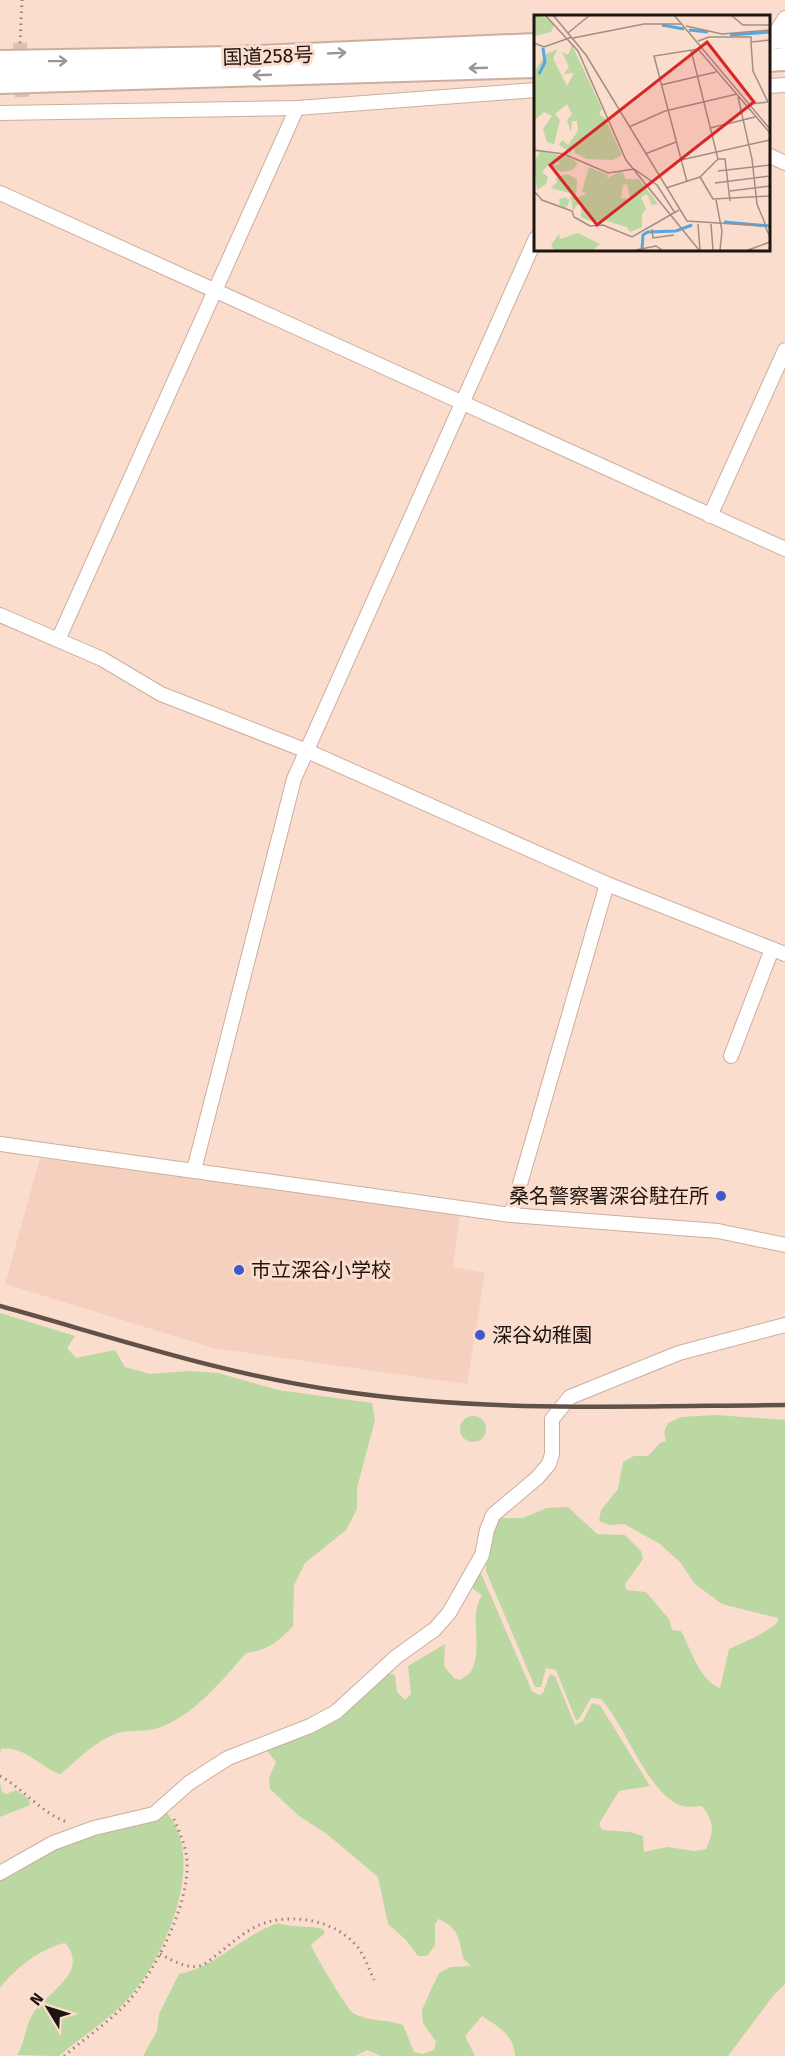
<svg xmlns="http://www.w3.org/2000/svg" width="785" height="2056" font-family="'Fira Sans','Noto Sans JP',sans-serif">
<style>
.built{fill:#f5d0be}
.green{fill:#bbd7a2}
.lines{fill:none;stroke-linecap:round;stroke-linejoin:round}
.minor-tunnel{stroke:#dabfb2;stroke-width:14;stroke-dasharray:14 7;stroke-linecap:butt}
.minor-casing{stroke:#cbaea0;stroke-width:16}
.trunk-casing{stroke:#cbaea0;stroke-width:26}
.path{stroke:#99847a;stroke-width:3;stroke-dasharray:1.5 4.5;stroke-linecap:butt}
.minor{stroke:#fff;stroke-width:14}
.trunk{stroke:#fff;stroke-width:22}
.rail{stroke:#615149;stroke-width:4.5}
.oneway{stroke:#9a9693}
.poi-dot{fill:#3f58cb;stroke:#fbddce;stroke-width:2}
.labels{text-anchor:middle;stroke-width:6;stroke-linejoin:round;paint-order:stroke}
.street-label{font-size:20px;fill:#1f1510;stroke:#fbddce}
.poi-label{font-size:20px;fill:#1f1510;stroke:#fbddce;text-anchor:start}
.inset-river{fill:none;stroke:#55a7e3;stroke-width:3}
.inset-road{fill:none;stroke:#a38d82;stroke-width:1.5}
.view{fill:#d62828;fill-opacity:0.15;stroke:#d62828;stroke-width:3}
.inset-edge{fill:none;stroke:#1f1510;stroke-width:3}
</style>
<rect width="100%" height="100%" fill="#fbddce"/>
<path class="built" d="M40 1158 460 1214 453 1267 485 1273 467 1384 213 1348 5 1284Z"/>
<g class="green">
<path d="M0 1313 75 1336 67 1348 76 1358 115 1350 125 1367 150 1374 189 1371 218 1373 278 1390 372 1403 375 1420 357 1488V1509L346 1530 305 1563 294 1585 293 1626C278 1642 268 1650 246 1653 222 1681 193 1716 158 1728 147 1732 133 1730 121 1732 98 1738 78 1760 60 1774 40 1767 23 1745 1 1749L0 1755Z"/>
<path d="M716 1415 785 1420V1984L773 1996 728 2056H515C514 2035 499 2027 482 2016L465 2036 475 2056H381L367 2050 355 2056H143L157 2031 159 2014 179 1974C219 1965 239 1937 278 1923 293 1928 307 1925 323 1929L325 1933 311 1945C315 1955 347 2009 353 2013 368 2022 387 2019 403 2025L414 2052 423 2054 434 2050 436 2042 423 2023 422 2010 430 1992 439 1973 450 1967 471 1966 463 1958C460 1941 458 1926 438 1919L435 1924V1945L427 1956H418L406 1940 388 1924 378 1877 327 1834 299 1816 270 1789 269 1778 276 1762 267 1751 271 1744 301 1734 385 1673 395 1675 397 1692 405 1700 411 1694 408 1666 445 1644 444 1666 454 1678 460 1680C463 1678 469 1674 471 1671 484 1649 468 1618 482 1595L469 1586 480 1571 532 1691 539 1695 543 1693 550 1674 555 1676 575 1725 583 1721 592 1703 600 1705 650 1786 619 1791 599 1824 602 1830 630 1832 643 1836 644 1852 668 1847 694 1851 706 1849C714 1831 715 1823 702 1806 693 1807 683 1808 675 1803 644 1784 626 1727 601 1699L591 1698 579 1719 576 1720 556 1670 546 1668 541 1687H535L486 1571V1553L495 1518H523L547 1508 568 1507 597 1534 625 1535 641 1551 643 1559 625 1584 626 1590 646 1592 669 1619 672 1630 681 1631C691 1649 699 1680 720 1688L729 1649C746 1641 764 1634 778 1622V1618L722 1604 695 1584 680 1562 660 1544 624 1524 609 1525 599 1521 601 1510 618 1489 623 1462 634 1456H648L660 1443 666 1441 664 1432 668 1423 681 1417Z"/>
<circle cx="473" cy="1429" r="13"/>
<path d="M0 1783 2 1792 6 1794 16 1790 29 1799 30 1805 0 1817Z"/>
<path d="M166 1812C210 1860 162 1965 123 2004 104 2023 80 2038 59 2056L17 2055C25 2043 25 2028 32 2015 45 1993 91 1973 65 1943 41 1948 14 1969 0 1988V1878L53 1845Z"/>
</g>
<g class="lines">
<path class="minor-tunnel" d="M20 43 22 97"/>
<defs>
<g id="minor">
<path d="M773 42V37L785 18"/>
<path d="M768 86 785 85"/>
<path d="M0 113 297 108 536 90"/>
<path d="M768 155 785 163"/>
<path d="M0 193 785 549"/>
<path d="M710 516 785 350"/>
<path d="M0 615 102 659 161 694 307 751 607 884 785 954"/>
<path d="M58 640 297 108"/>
<path d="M731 1056 772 949"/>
<path d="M0 1144 511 1215 718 1231 785 1245"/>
<path d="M194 1170 294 779 536 238"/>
<path d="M511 1215 607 884"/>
<path d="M0 1873 53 1843 94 1828 154 1814 189 1783 228 1758 310 1726 336 1712 396 1657 435 1629 449 1613 482 1555 487 1530 493 1515 537 1478 549 1464 552 1454V1419L570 1397 679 1353 785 1325"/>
</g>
<g id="trunk">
<path d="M768 37H785"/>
<path d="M768 60 785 59"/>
<path d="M0 62 234 58 536 45"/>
<path d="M0 82 536 66"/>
</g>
</defs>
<use href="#minor" class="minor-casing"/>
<use href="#trunk" class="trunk-casing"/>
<g class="path">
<path d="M20 43 22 0"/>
<path d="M0 1776C24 1789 41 1813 67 1822"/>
<path d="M160 1954C174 1961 187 1970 203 1965 221 1953 236 1937 255 1927 284 1912 331 1918 354 1943 364 1953 368 1967 374 1980"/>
<path d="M64 2056C83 2040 106 2024 124 2006 154 1975 190 1904 187 1861 186 1846 179 1831 173 1817"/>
</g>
<use href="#minor" class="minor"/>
<use href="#trunk" class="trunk"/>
<path class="rail" d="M0 1306C112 1337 225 1375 340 1391 487 1413 637 1406 785 1405"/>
</g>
<defs><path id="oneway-shaft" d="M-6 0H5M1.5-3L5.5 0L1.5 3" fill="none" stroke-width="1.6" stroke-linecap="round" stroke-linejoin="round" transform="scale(1.5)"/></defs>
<g class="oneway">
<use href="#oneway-shaft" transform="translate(337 53) rotate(-3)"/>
<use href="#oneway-shaft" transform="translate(58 61) rotate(-1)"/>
<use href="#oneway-shaft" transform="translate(478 68) rotate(178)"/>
<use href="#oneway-shaft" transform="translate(262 75) rotate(178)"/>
</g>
<g class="poi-dot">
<circle cx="721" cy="1196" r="6"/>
<circle cx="239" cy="1270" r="6"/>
<circle cx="480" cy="1335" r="6"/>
</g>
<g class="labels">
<g class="street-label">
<text transform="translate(268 56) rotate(-2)" y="7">国道258号</text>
</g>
<g class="poi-label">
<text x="709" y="1203" text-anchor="end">桑名警察署深谷駐在所</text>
<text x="251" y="1277">市立深谷小学校</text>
<text x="492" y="1342">深谷幼稚園</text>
</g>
</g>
<g transform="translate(534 15)">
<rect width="236" height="236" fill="#fbddce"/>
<path d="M0 0 13 3 20 10 17 17 1 21ZM38 30 68 94 65 99 71 103 88 140 79 145 53 144 41 138 39 132 37 138 25 130 28 125 34 130 44 116 43 106H38L37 118 33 105 38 99 33 89 21 99 26 105 20 129 13 127 9 114 18 101 10 97 0 106 2 54 12 39 24 34 19 43 33 71 40 58 30 59 35 52 28 37 34 40ZM0 135 35 142 44 148 39 155 27 157 17 151 28 148 17 147 8 157 14 162 12 169 3 175 0 146 6 138ZM55 152 74 160 73 163 87 156 90 159 93 169 89 170 87 183 96 184 92 164H105L124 189 118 190 113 179 107 182 112 194 108 199V212L96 217 93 212 73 206H56L47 202V185L39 196 37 182 32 194 26 191 25 184 32 182 34 185 39 179 17 173 23 167 22 163 33 159 43 164 42 183 52 179 48 176ZM44 218 66 229 59 235H20L17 230 25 219 26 224Z" fill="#bbd7a2"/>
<path class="inset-river" d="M128 10 150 14M155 15 174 17M196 20 236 17M5 59 11 47 9 33M190 207 236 211M108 235 109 220 114 217 142 216 158 210"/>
<path class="inset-road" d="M11 0 44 36 92 145 165 235M19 0 52 40 153 206 231 211 236 222M140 0 236 114M197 0 209 10H236M152 11 188 19 236 15M34 18 56 0M39 23 110 9H147M164 26 175 22H217V27L236 25M217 27 219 56 234 87M0 28 10 32 38 22M127 70 182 57M204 82 218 144 223 189 232 211M216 89 234 87M95 112 131 96 203 79M176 113 221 102M0 135 30 139 74 158 100 154 123 170 141 198M111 139 142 127M184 144H191L196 186M147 145 236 125M184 156 236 150M166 162 179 184 236 181M153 167 120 41 164 34 236 118M181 168 236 161M132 173 166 162 184 144 157 35M0 176 8 185 38 196 40 202 56 211 69 210 98 222 145 195M196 176 236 171M182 185 188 216 186 235M164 209 166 235M177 209 179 235M118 214 119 223 140 220M102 235 122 231 128 235M214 235 236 227"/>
<path class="view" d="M173 27 220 87 63 210 16 150Z"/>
<rect width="236" height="236" class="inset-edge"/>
</g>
<g transform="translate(48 2008) rotate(308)" stroke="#fbddce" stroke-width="4.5" paint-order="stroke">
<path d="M0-4.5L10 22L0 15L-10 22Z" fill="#1f1510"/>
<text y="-9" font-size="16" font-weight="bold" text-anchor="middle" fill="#1f1510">N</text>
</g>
</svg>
